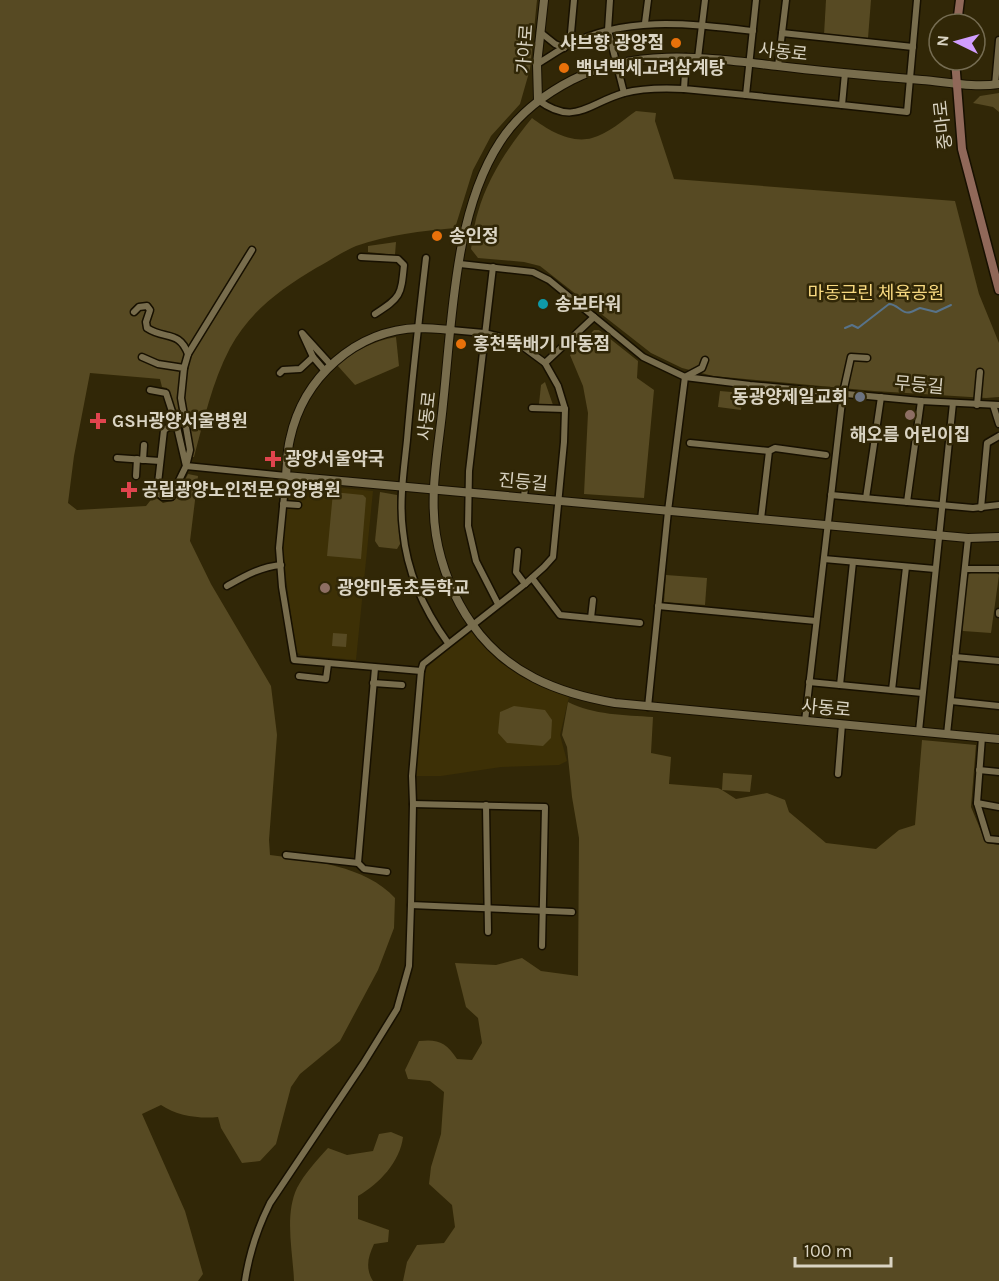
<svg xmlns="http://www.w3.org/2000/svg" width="999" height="1281" font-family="Karla,'Noto Sans KR',sans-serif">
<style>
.built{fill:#3d3006}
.green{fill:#574a23}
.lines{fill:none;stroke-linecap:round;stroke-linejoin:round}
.stream{stroke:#58738a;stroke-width:2}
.minor-casing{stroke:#171000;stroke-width:9}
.tertiary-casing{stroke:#171000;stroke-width:10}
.secondary-casing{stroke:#171000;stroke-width:11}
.minor{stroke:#786d4d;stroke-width:6}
.tertiary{stroke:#786d4d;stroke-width:8}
.secondary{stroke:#906859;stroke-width:8}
.food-dot{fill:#e8710a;stroke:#312707;stroke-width:2}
.culture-dot{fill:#0f9aa8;stroke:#312707;stroke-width:2}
.worship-dot{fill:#6b7280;stroke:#312707;stroke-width:2}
.education-dot{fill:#8d6e63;stroke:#312707;stroke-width:2}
.health-dot{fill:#e0444e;stroke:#312707;stroke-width:2}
.labels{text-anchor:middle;stroke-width:5;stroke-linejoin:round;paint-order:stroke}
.poi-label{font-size:18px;font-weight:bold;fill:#dad4c3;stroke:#312707;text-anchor:start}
.street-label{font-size:18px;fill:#dad4c3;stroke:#312707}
.park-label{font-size:18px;fill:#f9da81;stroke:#312707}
</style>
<rect width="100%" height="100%" fill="#312707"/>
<g class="built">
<path d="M293 483 373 491 356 660 301 655 296 652 282 548 288 488Z"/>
<path d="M471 629 501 663 569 697 560 735 567 761 559 765 501 767 441 776H416L424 670Z"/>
</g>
<g class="green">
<path d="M0 0H537L530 69 520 104 491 136 473 170 455 228C422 231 387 235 356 246 342 252 329 261 316 268 281 289 250 311 230 348 212 382 204 420 194 457H192L167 388 162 387 160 379 90 373 74 456 68 503 77 510 146 506 154 496 163 503 175 500 188 474 198 476 190 541 211 584 271 686 277 735 269 840 270 855C311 860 366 866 395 898L394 928 378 970 340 1041 300 1074 291 1087 276 1144 260 1161 242 1163 221 1128 218 1117C200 1119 177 1116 161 1105L142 1114 185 1211 203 1274 198 1281H0Z"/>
<path d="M826 0H871L868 38 824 35Z"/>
<path d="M999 93V112L993 107 973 103 980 96Z"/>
<path d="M636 111 656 113 655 121 674 179 955 201 979 294 999 343V397L986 398 874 391 713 376 682 368 651 353 540 266 524 262 478 258 471 249C473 237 474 224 478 212 488 177 509 146 532 118 548 130 571 144 592 138 608 134 623 120 636 111Z"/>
<path d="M396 242 395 255 368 252V246Z"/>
<path d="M594 330H599L638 361 637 378 654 390 644 498 584 494 588 413 583 386 570 355Z"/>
<path d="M396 337 399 366 355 385 337 365C355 351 373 341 396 337Z"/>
<path d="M545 382 553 405 539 404 541 385Z"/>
<path d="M720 391 743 393 741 410 718 407Z"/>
<path d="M333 492 363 495 366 498 361 559 327 556Z"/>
<path d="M380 492 397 495 400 544 397 549 379 547 375 541Z"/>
<path d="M996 572 999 575 991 633 963 631 961 629 967 575 971 573Z"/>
<path d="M666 575 707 578 705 605 664 602Z"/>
<path d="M333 633 347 634 346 647 332 646Z"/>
<path d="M568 702C593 715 625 715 653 717L651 753 671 757 669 784 718 788 722 790 723 773 752 775 750 792 722 790 736 799 767 793 785 800 789 812 826 843 876 849 899 830 915 825 922 740 976 745 971 807 986 843 999 845V1281H403L407 1262 417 1245 444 1243 455 1227 452 1205 429 1184 431 1167 441 1134 444 1092 430 1081 408 1079 405 1070 419 1041C438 1039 446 1042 457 1059L472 1060 482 1043 478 1018 466 1007 455 963 496 965 522 958 541 971 578 976 579 838 572 797 567 747 562 735Z"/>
<path d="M514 706 545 710 552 720 551 738 543 746 507 743 498 733 500 712Z"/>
<path d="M391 1132 403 1137C400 1162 379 1184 358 1196V1219L389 1230 388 1242 374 1244C368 1257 365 1268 373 1281H294C293 1252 284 1216 297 1188 305 1173 317 1160 328 1148L347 1155 373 1151 379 1134Z"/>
</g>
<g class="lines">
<path class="stream" d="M845 328 852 325 858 328 889 304C898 304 902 315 911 312 914 311 917 309 920 308L936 312 951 305"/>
<defs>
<g id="minor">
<path d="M610 0 608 30 624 93"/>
<path d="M756 0 746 95 842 105"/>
<path d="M645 23 648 0"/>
<path d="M540 32 555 44 564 48"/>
<path d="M782 33 913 47"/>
<path d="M570 44 574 0"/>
<path d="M686 57 684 89 746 95"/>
<path d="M698 58 705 0"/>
<path d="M537 64C548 58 558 50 569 45 626 15 691 24 753 31"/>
<path d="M778 66 786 0"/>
<path d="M845 73 842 105 907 112 917 0"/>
<path d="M995 85 999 40"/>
<path d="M538 100C575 127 588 103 624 93 643 88 664 88 684 89"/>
<path d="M361 257 398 259 404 265C401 296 401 297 375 314"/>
<path d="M426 258C419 318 412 379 407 440 404 469 399 501 403 531 407 572 424 610 448 643"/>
<path d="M460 264 533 272 549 280 643 357 685 377 750 385 921 401 999 405"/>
<path d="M493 267 469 471 468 526 476 561 498 604"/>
<path d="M134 312 139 307 147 306 150 310 146 322 147 328C165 340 179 330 188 354"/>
<path d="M451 330 484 333 514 340 545 363 594 317"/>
<path d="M142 357 158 364 184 368 181 398 190 450 186 466 171 497H163L157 492 164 430 169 427H177L186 466"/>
<path d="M184 368 188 354 252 250"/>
<path d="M325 371 313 357 302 333 331 365"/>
<path d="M280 373 283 370 300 369 313 357"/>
<path d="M150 390 166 393 177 427"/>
<path d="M977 405 980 372"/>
<path d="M993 405 999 424"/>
<path d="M532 408 565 409"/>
<path d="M690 443 769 451"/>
<path d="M117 458 160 461"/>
<path d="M143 460 144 445"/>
<path d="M186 466 286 476 279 548 282 587 294 660 421 671 423 664 525 584 544 567 553 557 564 442 565 409 558 386 545 363"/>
<path d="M136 476 137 459"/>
<path d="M831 495 973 508 999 505"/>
<path d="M524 497 526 478"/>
<path d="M866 498 881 397"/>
<path d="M907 502 921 401"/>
<path d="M283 504 298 505"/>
<path d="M981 508 987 443 999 436"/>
<path d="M761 519 769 451 775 448 826 455"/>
<path d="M518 551 516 572 525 584"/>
<path d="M824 559 935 569"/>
<path d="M965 569H999"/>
<path d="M532 578 560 615 640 623"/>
<path d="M227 586C245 576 260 567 281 565"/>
<path d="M658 606 816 621"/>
<path d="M999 612V614"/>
<path d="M591 618 593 600"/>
<path d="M955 657 999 661"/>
<path d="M421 671 412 776 413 804 411 905 572 912"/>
<path d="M299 676 326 679 328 664"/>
<path d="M809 682 922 693"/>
<path d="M373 683 402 685"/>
<path d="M840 685 853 562"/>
<path d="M892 690 906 567"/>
<path d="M951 701 999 706"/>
<path d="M648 707 668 511 685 377 702 368 705 360"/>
<path d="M805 721 843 393 851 357 867 358"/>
<path d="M919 731 953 403"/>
<path d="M947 734 968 538"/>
<path d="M982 737 977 803 988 839 999 840"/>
<path d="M979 770 999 772"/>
<path d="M838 774 842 724"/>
<path d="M977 803 999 807"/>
<path d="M413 804 545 807 542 946"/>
<path d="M486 805 488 932"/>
<path d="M286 855 358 863 364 869 387 872"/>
<path d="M358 863 375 668"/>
<path d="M245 1281C249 1254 258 1227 270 1203L363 1064 397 1009 409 966 411 905"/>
</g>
<g id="tertiary">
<path d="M999 84C974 88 947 82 922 80 874 76 826 72 778 66 708 58 637 47 572 80 543 95 518 114 500 142 454 212 452 322 443 404 439 447 429 492 436 535 441 566 454 599 472 624 506 673 557 693 615 703L999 739"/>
<path d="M538 100 537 64 544 0"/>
<path d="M451 330C440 329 429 328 419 328 355 330 303 378 290 439 287 451 287 464 286 476L968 538 999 537"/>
</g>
<g id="secondary">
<path d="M957 24 960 0"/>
<path d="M955 60 962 149 999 290"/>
</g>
</defs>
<use href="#minor" class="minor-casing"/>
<use href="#tertiary" class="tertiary-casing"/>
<use href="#secondary" class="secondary-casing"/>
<use href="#minor" class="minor"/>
<use href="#tertiary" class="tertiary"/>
<use href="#secondary" class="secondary"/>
</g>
<g class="food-dot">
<circle cx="676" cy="43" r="6"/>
<circle cx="564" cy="68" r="6"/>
<circle cx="437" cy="236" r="6"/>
<circle cx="461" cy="344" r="6"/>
</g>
<circle class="culture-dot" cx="543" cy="304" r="6"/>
<circle class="worship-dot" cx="860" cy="397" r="6"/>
<g class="education-dot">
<circle cx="910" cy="415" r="6"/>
<circle cx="325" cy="588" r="6"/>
</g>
<g class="health-dot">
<path d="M95 412h6v6h6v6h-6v6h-6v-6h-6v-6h6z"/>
<path d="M270 450h6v6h6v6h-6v6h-6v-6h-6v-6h6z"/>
<path d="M126 481h6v6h6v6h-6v6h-6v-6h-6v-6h6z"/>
</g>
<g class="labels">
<g class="poi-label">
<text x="664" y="49" text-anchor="end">샤브향 광양점</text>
<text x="576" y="74">백년백세고려삼계탕</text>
<text x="449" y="242">송인정</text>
<text x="555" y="310">송보타워</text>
<text x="473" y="350">홍천뚝배기 마동점</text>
<text x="848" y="403" text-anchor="end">동광양제일교회</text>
<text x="112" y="427">GSH광양서울병원</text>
<text x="910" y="441" text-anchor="middle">해오름 어린이집</text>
<text x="285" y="465">광양서울약국</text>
<text x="142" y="496">공립광양노인전문요양병원</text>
<text x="337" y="594">광양마동초등학교</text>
</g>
<g class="street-label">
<text transform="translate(525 49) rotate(-86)" y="6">가야로</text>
<text transform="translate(783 52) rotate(6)" y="6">사동로</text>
<text transform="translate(943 125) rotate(-96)" y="6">중마로</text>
<text transform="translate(919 385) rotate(5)" y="6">무등길</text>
<text transform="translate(427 416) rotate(-84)" y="6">사동로</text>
<text transform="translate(523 482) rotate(5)" y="6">진등길</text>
<text transform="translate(826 708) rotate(5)" y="6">사동로</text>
</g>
<g class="park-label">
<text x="876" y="299">마동근린 체육공원</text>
</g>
</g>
<g transform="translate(957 42) rotate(275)"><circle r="28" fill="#312707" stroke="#756c52" stroke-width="1.5"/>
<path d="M0-4.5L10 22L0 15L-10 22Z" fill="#d19dfe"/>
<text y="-9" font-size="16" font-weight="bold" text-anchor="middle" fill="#dad4c3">N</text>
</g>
<path d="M795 1257v9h96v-9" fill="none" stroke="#dad4c3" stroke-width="3"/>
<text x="804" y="1257" font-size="18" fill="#dad4c3" stroke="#312707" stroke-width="4.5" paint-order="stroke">100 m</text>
</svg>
